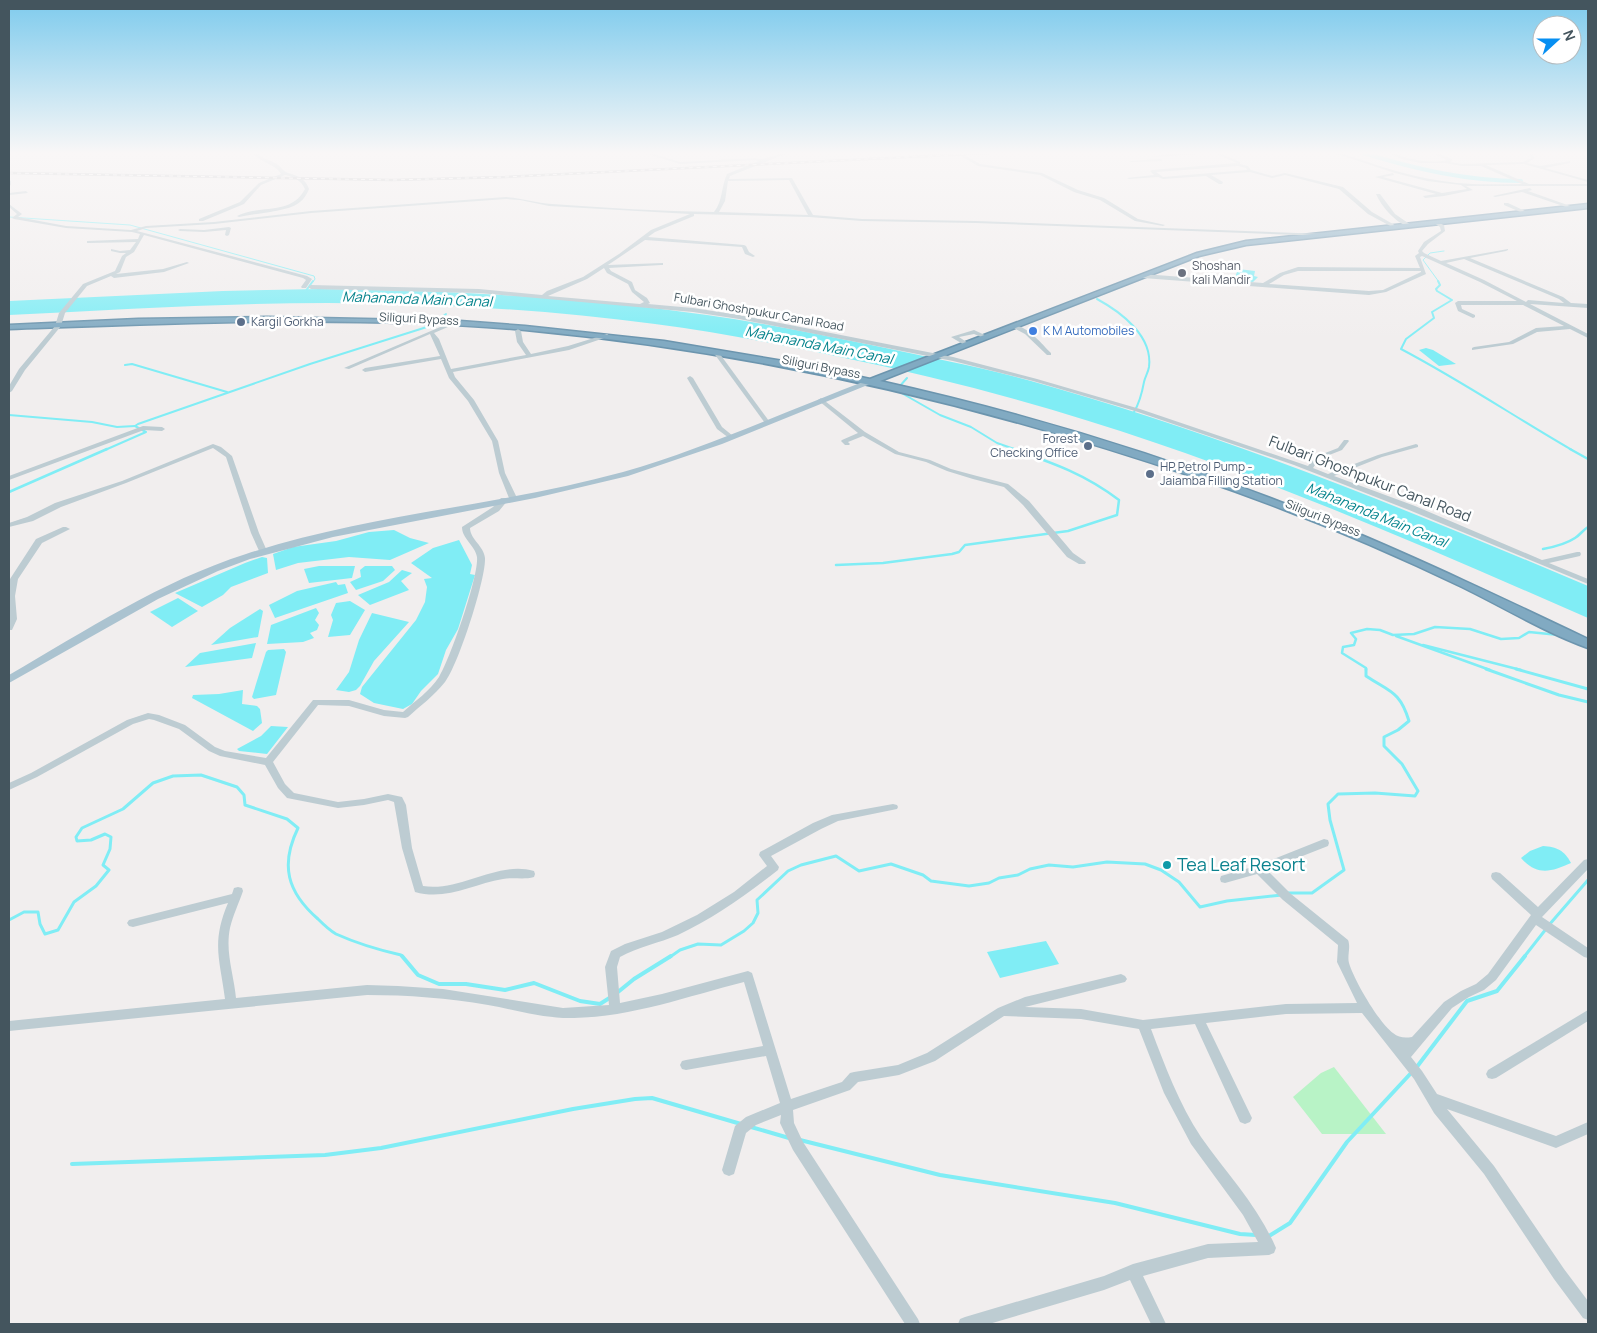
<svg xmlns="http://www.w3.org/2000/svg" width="1597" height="1333" font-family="Manrope,sans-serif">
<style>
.green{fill:#b8f3c6}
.water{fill:#80edf5}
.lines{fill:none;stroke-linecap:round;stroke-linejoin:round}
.stream-far4{stroke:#80edf5;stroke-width:1}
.stream-far3{stroke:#80edf5;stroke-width:2}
.stream-far2{stroke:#80edf5;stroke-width:2.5}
.stream-far1{stroke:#80edf5;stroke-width:3}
.stream{stroke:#80edf5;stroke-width:4}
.canal{stroke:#80edf5;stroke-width:4}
.highway-casing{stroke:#6c95ae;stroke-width:3}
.minor{fill:#bdccd2;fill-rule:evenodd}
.major{fill:#abc3d0;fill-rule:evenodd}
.highway{fill:#81aac2;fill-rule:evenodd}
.rail-casing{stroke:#b0b5b9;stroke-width:2.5}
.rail{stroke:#fff;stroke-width:1;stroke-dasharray:4;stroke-linecap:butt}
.worship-dot{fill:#6b7280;stroke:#fff;stroke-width:2}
.service-dot{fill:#5c6f8a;stroke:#fff;stroke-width:2}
.shop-dot{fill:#3f7fe0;stroke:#fff;stroke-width:2}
.culture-dot{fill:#0f9aa8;stroke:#fff;stroke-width:2}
.labels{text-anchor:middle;stroke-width:5;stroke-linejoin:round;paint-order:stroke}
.far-worship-label{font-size:12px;fill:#5b616d;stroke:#fff;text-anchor:start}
.far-street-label{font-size:12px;fill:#44555e;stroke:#fff}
.far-service-label{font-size:12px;fill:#4e5e75;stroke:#fff;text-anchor:start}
.far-shop-label{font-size:12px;fill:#366cbe;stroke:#fff;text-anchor:start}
.far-water-label{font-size:14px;font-style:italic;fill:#04838c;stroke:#fff}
.street-label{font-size:15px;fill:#44555e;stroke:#fff}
.near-culture-label{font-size:18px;fill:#0d838f;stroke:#fff;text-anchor:start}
</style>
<rect width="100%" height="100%" fill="#f1eeee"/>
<path class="green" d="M1334 1067 1386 1134H1322L1293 1097 1321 1073Z"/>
<g class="water">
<path d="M1238 269 1255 271 1254 276 1258 277 1253 282 1234 280Z"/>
<path d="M319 289C448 290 579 297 707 315 764 323 820 335 876 346 928 357 980 367 1031 381 1222 434 1406 509 1588 586V618C1446 556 1303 493 1156 443 1052 407 947 379 840 357 778 344 717 332 655 324 547 310 437 303 328 303 221 303 115 310 9 315V301L223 291Z"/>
<path d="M1426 348 1433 350 1456 364 1439 366 1419 350Z"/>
<path d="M394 530 410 538 429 543 390 560 349 557 298 563 276 570 273 554 293 547 336 541 369 532Z"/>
<path d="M459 540 472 565 470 574 475 575 458 629 446 650 438 674 421 691 412 704 403 709 374 703 360 694 362 687 416 620 425 602 427 587 424 579 432 578 411 563 433 548Z"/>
<path d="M262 557 267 558 268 573 231 587 223 595 202 607 175 593 245 563Z"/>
<path d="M319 566H355L352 578 309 583 304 569Z"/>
<path d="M365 566H392L395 570 383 581 356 590 350 582 361 577 360 570Z"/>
<path d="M402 570 412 573 401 581 409 590 370 605 358 595 389 582Z"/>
<path d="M336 582 338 585 345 584 348 593 275 618 269 605 297 591Z"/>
<path d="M178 598 198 611 172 627 150 612Z"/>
<path d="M350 601 365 610 350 635 328 637 333 620 331 615 336 603Z"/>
<path d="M316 608 319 613 315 620 319 625 317 630 310 633 314 638 303 642 267 644 271 625Z"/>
<path d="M260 609 263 611 258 637 211 645 230 628Z"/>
<path d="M372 613 409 622 374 661 360 686 356 690 349 692 336 690 349 672 359 640Z"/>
<path d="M256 643 252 658 185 667 200 653Z"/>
<path d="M284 649 286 652 276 695 254 699 252 697 266 652 268 650Z"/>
<path d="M243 690 242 704 257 706 260 709 262 723 253 731 192 698 193 695 219 694Z"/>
<path d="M271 726 288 727 267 754 239 751 237 749 261 736Z"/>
<path d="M1543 846C1557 847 1564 850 1571 863 1551 872 1537 876 1521 858L1530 851Z"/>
<path d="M1046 941 1059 964 1000 978 987 952Z"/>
</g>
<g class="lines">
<g class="stream-far4">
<path d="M9 217 130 225 314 276 315 279 313 282"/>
<path d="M1439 282 1423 260 1430 253 1444 251"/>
</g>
<g class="stream-far3">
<path d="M1438 281 1440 285 1436 289 1437 291 1452 300 1432 312 1434 318 1406 339 1401 349C1460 380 1515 417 1572 450"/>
<path d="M305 292 313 281"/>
<path d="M1097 299C1121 312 1153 336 1149 367 1148 373 1145 377 1144 382 1142 393 1140 402 1134 412"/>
<path d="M125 365 132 364 227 392"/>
<path d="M899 387 907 378"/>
<path d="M898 391 940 415 971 427 997 443 1017 450"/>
<path d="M9 415 92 422 117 427 135 426"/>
<path d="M105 450 146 432 135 426 138 424 310 364 430 326 446 314"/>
</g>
<g class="stream-far2">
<path d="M1570 449 1588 459"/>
<path d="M9 492 107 449"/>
<path d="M1543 549C1554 547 1566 544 1575 538 1580 535 1583 530 1588 527"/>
<path d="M836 565 883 563 952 554 959 552 965 545 1068 531 1117 515 1119 500C1085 474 1053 463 1013 449"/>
<path d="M1396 636 1490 670"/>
<path d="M1423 645 1521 670"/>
<path d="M1366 670V668L1342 653 1343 647 1354 645 1356 639 1351 633 1367 629 1380 630 1393 635 1414 634 1435 627 1470 629 1501 639 1519 638 1529 632 1559 635"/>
</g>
<g class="stream-far1">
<path d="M1486 669 1559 695 1588 702"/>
<path d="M1516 669 1588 689"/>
<path d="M1287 893H1312L1344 870 1330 820 1328 804 1338 794 1375 793 1415 796 1418 791 1402 764 1384 746V737L1398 730 1409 721C1400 691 1390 692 1366 676V669"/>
<path d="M9 920 24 912H38L40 924 45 934 58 930 74 902 96 886 109 870 103 865 110 849 111 837 105 834 91 840 77 841 76 837 82 828 123 809 153 783 173 776 201 775 237 787 244 795 245 805 287 819 298 828C280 865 287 892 318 919 323 924 329 930 336 934 356 943 379 950 401 955L403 957"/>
<path d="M1549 925 1588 880"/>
<path d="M670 957 680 950 698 944 721 945 744 931 753 923 758 913 757 900 788 871 801 865 836 856 859 871 891 864 923 875 931 881 969 886 989 883 999 878 1018 875 1030 869 1049 865 1073 867 1107 862 1145 864 1161 870 1179 882 1200 907 1227 901 1282 895"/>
<path d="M1524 957 1546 929"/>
</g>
<g class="stream">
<path d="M402 956 418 975 439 984H466L505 990 534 983 580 1001 600 1004 611 997"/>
<path d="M618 992 634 979 671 956"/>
<path d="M1416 1068 1467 1001 1497 991 1525 956"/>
<path d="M751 1127 789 1138"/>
<path d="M800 1140 940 1175 1115 1203 1240 1234 1256 1235"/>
<path d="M72 1164 325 1155 381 1148 573 1109 635 1099 652 1098 741 1124"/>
<path d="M1269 1236 1290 1223 1347 1142 1412 1072"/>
</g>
<path class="canal" d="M1363 153C1416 169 1466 181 1521 181"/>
<defs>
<path id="highway" d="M1588 204V208L1246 245 1199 256 880 381C1037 416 1192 464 1340 526 1424 561 1506 600 1588 639V648C1546 633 1503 607 1462 587 1377 546 1287 509 1197 478 977 403 757 352 525 330 353 315 181 323 9 329V325L138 319 267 317 460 321 525 326 664 341 801 364 870 379 1197 253 1246 241Z"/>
</defs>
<use href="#highway" class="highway-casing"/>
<g class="minor">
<path d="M253 153H257C263 160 272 160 278 165 282 168 283 171 288 173 298 176 305 178 309 189 307 194 304 199 300 202 289 212 255 213 239 217L237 216C260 204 291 216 305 189 301 180 294 177 285 175L261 185 244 204 203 221H199V219L240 202 259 183 281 174C276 164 261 163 253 153Z"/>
<path d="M644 153H651L680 162 755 158C768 161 775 153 788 153L730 176 729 179 792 178 813 215 862 219 976 221 1325 234V235L1323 236 976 223 862 221 809 217 694 214V216L655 232 648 237 744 245 746 246 749 252 755 256 753 257 745 254 742 247 645 240 608 265 663 263V265H661L609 268 611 271 632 282 635 290 647 298 650 303 648 304 693 308 739 315 953 357 1037 379 1140 409 1308 466 1315 457 1338 448 1344 440H1348L1349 441 1342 450 1319 459 1313 468 1328 474 1378 455 1416 444 1418 445V447L1382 457 1334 476 1415 506 1542 560 1577 552H1580L1581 554 1580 556 1549 563 1588 579V584L1409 510 1294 465 1135 411 1033 381 953 361 739 319 693 312 479 293 311 289 308 287 311 285 479 289 542 295 547 291 583 277 619 254 651 230 690 214 549 206 520 200 506 199 311 213 214 224 146 228 137 231 307 276 312 279 306 288H302L301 287 306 280 303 278 144 235 134 252 126 257 120 272 116 274 163 269 187 262 189 263 164 272 114 278 111 276 87 286 65 313 61 326 25 370 12 391 9 393V386L19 369 55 326 59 313 83 284 115 271 122 256 126 253H120L111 251V249L120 251 130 250 136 242 89 243H87V241L138 239 140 234 132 232 66 228 14 219 12 218 17 214 9 207V204L22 214 18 217 66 226 131 230 146 226 214 222 311 211 506 197C522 198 536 203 552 204 606 208 660 211 714 212 723 201 721 187 727 174L759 161 755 160 680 164ZM789 180 808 215 719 212 725 201 728 181ZM604 268 607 273 628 284 632 292 644 302 640 304 548 296 587 279Z"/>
<path d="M956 153H961L980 164 1042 173 1078 190 1104 198 1138 219 1165 225 1163 226 1135 221 1100 200 1074 192 1040 175 978 166Z"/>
<path d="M1184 153H1214L1156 157 1154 156Z"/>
<path d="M1214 153H1220L1240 162V164L1248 166 1251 170 1272 176 1285 173 1343 187 1372 212 1398 227 1394 228 1368 214 1339 189 1285 175 1272 178 1250 172 1211 175 1223 182 1222 184H1219L1206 176 1163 179 1158 177 1129 179 1127 178 1154 175 1150 171 1152 170 1237 163ZM1238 166 1246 168 1247 170 1163 177 1156 172Z"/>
<path d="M1334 153H1341C1378 166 1417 179 1457 183 1478 185 1500 184 1522 184L1481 166H1462L1445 163H1420L1402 159 1388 153C1395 153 1401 156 1407 158 1420 161 1434 163 1447 160L1432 153H1438L1452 159V161L1450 162 1462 164 1523 162 1531 158 1528 153H1534L1532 154 1535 158 1527 163 1540 166 1570 161V163L1545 168 1588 180V182L1524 164 1486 165 1529 184H1588V186H1466L1473 190 1444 196 1425 198 1423 196 1436 194 1375 177 1393 173 1394 175 1383 177 1442 193 1467 189 1461 185 1427 181 1395 173Z"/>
<path d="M1161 159 1162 161 1131 162 1129 161Z"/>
<path d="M9 180 11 181V185L9 186Z"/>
<path d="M1530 188 1532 190 1528 191 1573 207 1569 208 1522 192 1495 197 1493 196Z"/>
<path d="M26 191 28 193 9 195V193Z"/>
<path d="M1376 194H1380L1395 214 1411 225V227C1397 225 1381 206 1376 194Z"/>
<path d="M1504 203H1508L1529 213 1525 214 1504 205Z"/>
<path d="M1436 222 1444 225 1445 231 1428 244 1422 251 1424 253 1441 261 1508 249V250L1506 251 1470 258 1563 297 1571 303 1588 304V308L1530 304 1588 334V338L1570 329 1537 332 1513 344 1472 350V348L1474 347 1509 342 1536 328 1564 326 1523 305H1461L1462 309 1475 315V317L1473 318 1458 311 1455 303 1458 301H1517L1480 282 1422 256 1420 257 1426 274 1386 292 1369 295 1143 278 1140 276 1143 274 1263 283 1280 273 1298 267 1420 268 1415 256 1419 253 1418 251 1424 242 1441 231 1440 227 1434 223ZM1464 259 1559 299 1564 303 1528 300 1526 302 1484 280 1446 263ZM1298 271H1421V272L1383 290 1369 291 1269 284 1284 275Z"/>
<path d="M229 227 231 228 229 235 227 236 225 235 226 230 204 232 180 231 178 230 180 229 204 230Z"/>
<path d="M452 322 457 323 434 333 439 339 451 369 526 355 517 342 515 331 518 329 521 331 523 342 531 354 568 346 607 334 610 336 569 350 453 372 455 377 474 400 498 441 505 473 517 498 516 500H510L509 498 499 473 492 441 468 401 449 378 441 359 365 372 362 370 365 368 440 356 430 334 349 369 344 368Z"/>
<path d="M1012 325C1027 325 1041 343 1051 353V355H1047L1025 334 1012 327Z"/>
<path d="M974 330 989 337 986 339 974 334 959 337 968 343 969 344 966 346 951 337Z"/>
<path d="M713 350H717L769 421V423H765L713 352Z"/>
<path d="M690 376 693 378 722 427 733 436V438H729L717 429 687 378Z"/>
<path d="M821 398 865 432 899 452 930 460 951 469 977 476 1008 484 1029 501 1073 553 1086 562 1085 564H1079L1067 557 1023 505 1004 487 973 479 947 471 926 462 895 454 863 436 848 442 850 444 849 445H845L841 441 842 440 858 433 819 401 818 400Z"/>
<path d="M143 426 162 427 165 429 162 431 144 430 9 480V476Z"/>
<path d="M213 444 221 447 232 456 259 533 267 551 266 553H260L251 533 226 457 213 448 126 483 61 507 33 521 9 527V523L27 517 55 503 122 481Z"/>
<path d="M501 498H507L508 500 499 511 470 528C470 539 484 546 485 558 486 579 458 666 445 682 434 696 420 706 408 717L405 718 384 716 349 706 318 705 273 762 285 784 294 793 338 802 364 799 388 794 402 797 406 805 412 848 423 886C461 892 498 860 534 871L535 874 534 877C524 880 513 877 503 879 473 884 446 901 415 892L402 848 394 802 388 800 364 805 338 808 287 798 278 788 265 765 220 756 209 751 179 729 154 720 149 719 133 724 37 777 9 790V783L31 773 127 720 148 713 159 715 185 725 215 747 225 751 266 758 313 700H349L384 710 403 712C415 701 430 691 439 677 450 660 479 576 477 557 475 545 462 539 462 527L493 507Z"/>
<path d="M63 527H66L70 529 42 543 18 579 15 596 17 619 12 630H9V586L10 579 36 539Z"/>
<path d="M893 804 897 805 898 807 897 809 838 821 821 829 771 856 779 867 778 870C746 895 714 918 678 935 659 943 638 947 620 957L617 967 620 1003 662 994 748 971 752 973 791 1099 842 1082 850 1073 854 1072 898 1065 927 1053 998 1008 1025 997 1121 974 1125 976 1127 979 1125 982 1025 1007 1081 1009 1143 1020 1286 1004 1357 1003 1337 962 1338 945 1283 900 1257 874 1225 883 1221 882 1220 879 1221 876 1256 866 1324 839 1328 840 1329 843 1328 846 1267 870 1291 894 1348 940C1351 947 1347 956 1349 963 1354 980 1379 1023 1393 1033 1399 1038 1405 1038 1412 1037L1444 1002 1461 991 1476 984 1488 974 1531 915 1492 879 1491 876 1492 873 1496 872 1500 873 1538 907 1584 860 1588 859V869L1542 917 1588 948V958L1584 957 1536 925 1496 980 1484 990 1469 997 1452 1008 1411 1057 1422 1071 1437 1094 1556 1136 1588 1122V1134L1556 1148 1447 1109 1494 1166 1564 1269 1588 1301V1320L1583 1318 1554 1279 1484 1174 1434 1113 1414 1079 1362 1013 1286 1014 1206 1023 1252 1118 1250 1122 1245 1124 1240 1122 1195 1024 1151 1029C1165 1066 1179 1104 1201 1137 1227 1174 1258 1206 1276 1248L1274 1253 1269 1255 1208 1258 1143 1276 1166 1324H1151L1130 1280 1104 1290 989 1324H958L960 1319 965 1317 1104 1276 1133 1264 1208 1244 1258 1242 1243 1215 1191 1144 1164 1093 1139 1029 1081 1019 1004 1016 935 1061 899 1075 858 1082 850 1090 793 1110 794 1123 803 1142 918 1319 920 1324H905L793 1150 780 1123 781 1115 756 1125 746 1133 734 1174 729 1176 724 1174 722 1170 735 1126 746 1117 780 1103 766 1056 686 1070 682 1069 680 1065 682 1061 686 1060 763 1046 744 982C688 996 632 1017 574 1018 545 1019 516 1010 488 1005 448 998 408 995 367 995L9 1031V1021L225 999C220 959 211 943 228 903L133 927 129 926 127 923 129 920 133 919 232 894 234 888 238 887 242 888 243 891C239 903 233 915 230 928 225 952 234 975 236 998L367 985 398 986 443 989 563 1008 609 1005 605 967 611 951 625 944 662 932 697 915 734 892 767 866 759 855 760 852 813 823 832 815Z"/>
<path d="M1588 1010V1021L1496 1078 1492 1079 1488 1078 1486 1074 1488 1070Z"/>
</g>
<path class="major" d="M868 380 875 382 722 444 628 476 535 498 333 537 250 559 218 571 158 599 9 683V675C85 631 161 581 246 554 368 514 499 506 623 472 707 448 786 411 868 380Z"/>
<use href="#highway" class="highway"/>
<defs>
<path id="rail" d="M9 173 392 180 505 177 990 153"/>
</defs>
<use href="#rail" class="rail-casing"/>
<use href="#rail" class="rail"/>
</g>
<linearGradient id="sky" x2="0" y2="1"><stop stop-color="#7ecbed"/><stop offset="0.45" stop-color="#f9f7f7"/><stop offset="1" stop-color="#f9f7f7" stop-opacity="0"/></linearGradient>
<rect width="1597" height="340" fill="url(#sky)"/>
<circle class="worship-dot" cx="1182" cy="273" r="5"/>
<g class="service-dot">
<circle cx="241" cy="322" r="5"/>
<circle cx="1088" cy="446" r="5"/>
<circle cx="1150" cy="474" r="5"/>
</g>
<circle class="shop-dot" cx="1033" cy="331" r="5"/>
<circle class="culture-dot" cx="1167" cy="865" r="5"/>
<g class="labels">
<g class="far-worship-label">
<text x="1192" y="270">Shoshan<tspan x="1192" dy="14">kali Mandir</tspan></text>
</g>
<g class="far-street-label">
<text transform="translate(759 312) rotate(10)" y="4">Fulbari Ghoshpukur Canal Road</text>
<text transform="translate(419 319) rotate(3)" y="4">Siliguri Bypass</text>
<text transform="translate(821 367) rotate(11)" y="4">Siliguri Bypass</text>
<text transform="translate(1323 518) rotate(22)" y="4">Siliguri Bypass</text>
</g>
<g class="far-service-label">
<text x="251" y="326">Kargil Gorkha</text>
<text x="1078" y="443" text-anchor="end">Forest<tspan x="1078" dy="14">Checking Office</tspan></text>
<text x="1160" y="471">HP Petrol Pump -<tspan x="1160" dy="14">Jaiamba Filling Station</tspan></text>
</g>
<g class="far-shop-label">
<text x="1043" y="335">K M Automobiles</text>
</g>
<g class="far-water-label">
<text transform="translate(417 299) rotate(2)" y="5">Mahananda Main Canal</text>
<text transform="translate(819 345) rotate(11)" y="5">Mahananda Main Canal</text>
<text transform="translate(1377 515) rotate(22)" y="5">Mahananda Main Canal</text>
</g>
<g class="street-label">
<text transform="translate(1370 479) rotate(21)" y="5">Fulbari Ghoshpukur Canal Road</text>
</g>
<g class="near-culture-label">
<text x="1177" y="871">Tea Leaf Resort</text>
</g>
</g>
<rect width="1597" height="1333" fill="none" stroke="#44555e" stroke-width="20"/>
<g transform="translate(1557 40) rotate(69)"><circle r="24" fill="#ffffff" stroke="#b4bbbf"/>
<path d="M0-4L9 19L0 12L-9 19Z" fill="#078ff2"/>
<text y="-8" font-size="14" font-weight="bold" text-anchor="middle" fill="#44555e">N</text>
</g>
</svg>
